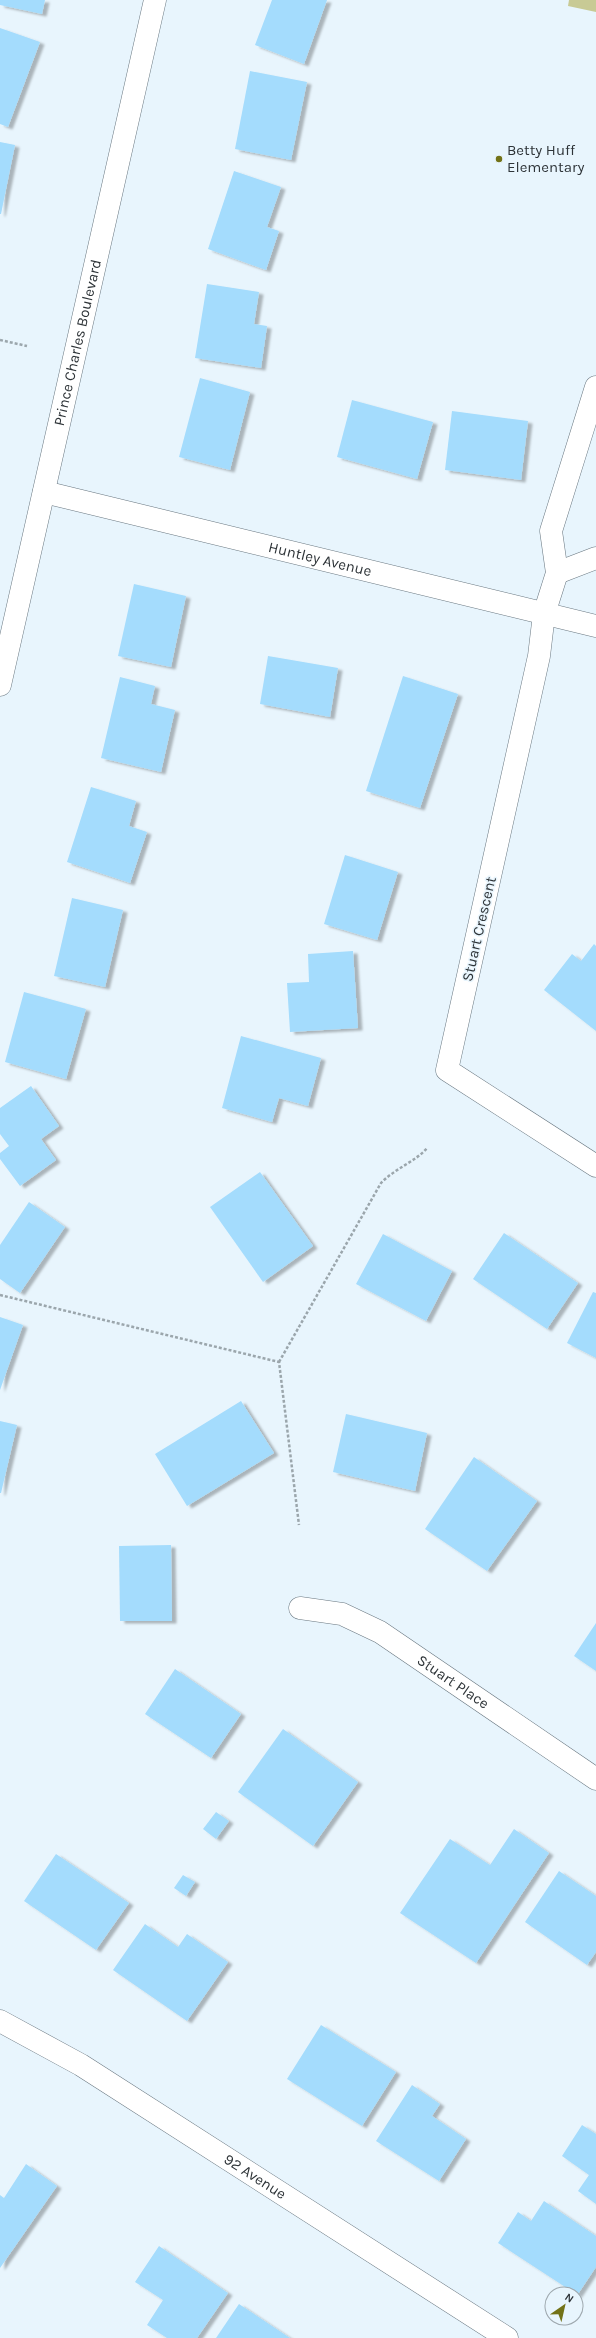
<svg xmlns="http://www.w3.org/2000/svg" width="596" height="2338" font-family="Karla,sans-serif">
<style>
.green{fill:#c8ca95}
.building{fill:#a4dcfd;filter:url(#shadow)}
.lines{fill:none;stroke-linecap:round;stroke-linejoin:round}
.minor-casing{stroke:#697780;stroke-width:23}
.path{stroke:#9ba6ac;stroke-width:2.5;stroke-dasharray:3 2;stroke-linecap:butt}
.minor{stroke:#fff;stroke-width:22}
.poi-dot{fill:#727217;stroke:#e8f5fd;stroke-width:1.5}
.labels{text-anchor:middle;stroke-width:3;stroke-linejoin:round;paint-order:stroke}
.poi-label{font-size:15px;fill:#2e3438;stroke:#e8f5fd;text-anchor:start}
.street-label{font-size:15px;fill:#2e3438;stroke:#e8f5fd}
</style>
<defs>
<filter id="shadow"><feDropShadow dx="4.5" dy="2.5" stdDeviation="1" flood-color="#0004"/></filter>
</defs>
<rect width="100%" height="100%" fill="#e8f5fd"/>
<path class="green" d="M569 0H596V12L568 6Z"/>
<g class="building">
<path d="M0 0H45L42 14 0 5Z"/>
<path d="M272 0H327L304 64 255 45Z"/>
<path d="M0 28 40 42 8 127 0 124Z"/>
<path d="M250 71 307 82 291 160 235 149Z"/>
<path d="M0 142 15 145 1 214H0Z"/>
<path d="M234 171 281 187 267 227 279 231 266 270 208 249Z"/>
<path d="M207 284 259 292 254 324 267 326 261 368 195 358Z"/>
<path d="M200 378 250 392 230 470 179 457Z"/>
<path d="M352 400 433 422 417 479 337 457Z"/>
<path d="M452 411 528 421 521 480 445 470Z"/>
<path d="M134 584 186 596 171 667 118 656Z"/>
<path d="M268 656 338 668 330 717 260 704Z"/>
<path d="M403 676 458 694 420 808 366 791Z"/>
<path d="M120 677 155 686 151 704 175 710 161 772 101 758Z"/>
<path d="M91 787 136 801 129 826 147 832 130 883 67 862Z"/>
<path d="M345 855 398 872 377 940 324 924Z"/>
<path d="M72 898 123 910 105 987 54 976Z"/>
<path d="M594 944 596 946V1031L544 990 572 954 581 961Z"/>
<path d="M353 951 358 1028 290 1032 287 983 309 982 308 954Z"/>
<path d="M24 992 86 1009 66 1079 5 1062Z"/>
<path d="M241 1036 321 1058 308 1106 279 1098 272 1122 222 1108Z"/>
<path d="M31 1086 59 1126 41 1139 56 1160 20 1186 0 1159V1153L9 1146 0 1134V1108Z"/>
<path d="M260 1172 313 1246 263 1282 210 1207Z"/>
<path d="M29 1202 65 1227 20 1293 0 1279V1245Z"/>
<path d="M504 1233 578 1283 547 1329 473 1279Z"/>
<path d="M383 1234 452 1271 426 1321 356 1284Z"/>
<path d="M593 1292 596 1293V1358L567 1343Z"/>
<path d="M0 1317 23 1325 0 1390Z"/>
<path d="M241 1401 274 1453 187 1506 155 1454Z"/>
<path d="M346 1414 427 1433 415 1491 333 1472Z"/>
<path d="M0 1421 17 1425 1 1493H0Z"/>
<path d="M474 1457 537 1501 487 1571 425 1529Z"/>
<path d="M171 1545 172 1621H120L119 1546Z"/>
<path d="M596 1623V1671L574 1656Z"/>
<path d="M175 1669 241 1714 211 1758 145 1714Z"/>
<path d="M283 1729 358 1782 313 1846 238 1792Z"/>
<path d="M216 1812 229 1821 216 1839 203 1829Z"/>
<path d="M514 1829 549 1853 476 1963 400 1913 450 1839 490 1865Z"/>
<path d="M56 1854 129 1903 96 1950 24 1901Z"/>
<path d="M559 1871 596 1896V1952L587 1965 525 1922Z"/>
<path d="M183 1875 195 1882 186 1896 174 1888Z"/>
<path d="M145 1924 178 1947 187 1934 228 1962 187 2021 113 1970Z"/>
<path d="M321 2025 396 2072 362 2126 287 2079Z"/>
<path d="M412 2085 440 2104 432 2116 466 2139 439 2181 376 2141Z"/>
<path d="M582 2125 596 2134V2204L578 2191 589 2175 562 2156Z"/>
<path d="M26 2164 57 2186 0 2268V2195L4 2198Z"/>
<path d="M544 2201 596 2236V2267L576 2297V2294L498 2243 518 2212 531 2221Z"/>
<path d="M159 2246 228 2293 197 2338H167L147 2325 163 2300 135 2282Z"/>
<path d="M239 2304 290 2338H216Z"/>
</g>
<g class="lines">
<defs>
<g id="minor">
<path d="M596 387 551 531 557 573 544 614 539 656 447 1070 596 1166"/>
<path id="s1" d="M44 492 596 626"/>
<path d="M557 573 596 558"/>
<path id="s2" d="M0 685 155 0"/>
<path id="s3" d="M300 1608 342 1614 380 1632 596 1779"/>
<path id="s4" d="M0 2021 81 2065 507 2338"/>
</g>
</defs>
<use href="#minor" class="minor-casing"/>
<g class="path">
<path d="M0 340 27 346"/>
<path d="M0 1295 279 1362 299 1525"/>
<path d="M279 1362 381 1183C394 1169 418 1160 427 1148"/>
</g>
<use href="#minor" class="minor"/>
</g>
<circle class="poi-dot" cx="499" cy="159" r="4"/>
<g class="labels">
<g class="poi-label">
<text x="507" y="155">Betty Huff<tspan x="507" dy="17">Elementary</tspan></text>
</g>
<g class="street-label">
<text dy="5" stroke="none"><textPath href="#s2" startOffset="351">Prince Charles Boulevard</textPath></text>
<text dy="5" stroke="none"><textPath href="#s1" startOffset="284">Huntley Avenue</textPath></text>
<text transform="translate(479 929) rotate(-77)" y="5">Stuart Crescent</text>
<text dy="5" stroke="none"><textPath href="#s3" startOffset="173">Stuart Place</textPath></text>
<text dy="5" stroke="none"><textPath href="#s4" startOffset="299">92 Avenue</textPath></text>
</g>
</g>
<g transform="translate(564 2306) rotate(34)"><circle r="19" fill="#e8f5fd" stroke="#9ea8ae"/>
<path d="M0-3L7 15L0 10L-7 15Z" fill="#727217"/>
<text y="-6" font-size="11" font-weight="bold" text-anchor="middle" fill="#2e3438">N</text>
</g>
</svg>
